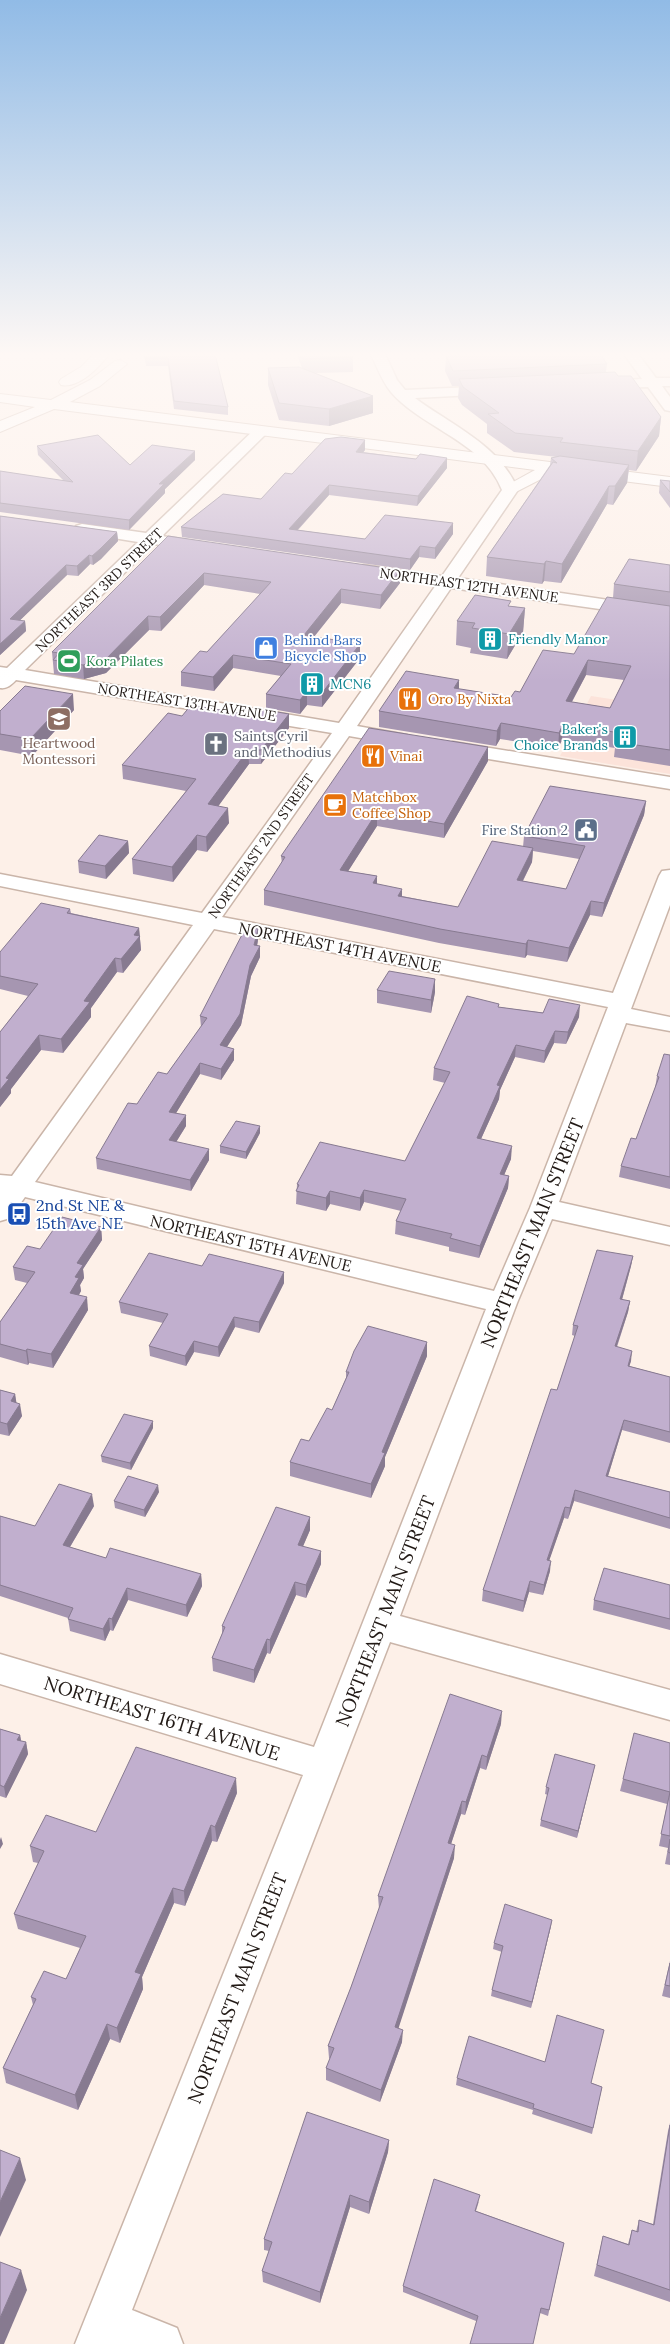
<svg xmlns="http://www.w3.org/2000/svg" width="670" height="2344" font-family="Lora,serif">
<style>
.industrial{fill:#fce3da}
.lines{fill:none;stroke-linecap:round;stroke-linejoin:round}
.minor-casing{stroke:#cab5a9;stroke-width:3}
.major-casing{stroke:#cab5a9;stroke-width:2}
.minor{fill:#fff;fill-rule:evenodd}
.major{fill:#fff;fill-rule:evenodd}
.wall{fill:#a696b1;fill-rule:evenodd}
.shaded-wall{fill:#877a90}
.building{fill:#c1afce;stroke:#877a90;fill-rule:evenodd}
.labels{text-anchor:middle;stroke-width:4;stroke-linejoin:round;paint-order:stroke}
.far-street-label{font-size:14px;fill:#211915;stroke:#fff}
.far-culture-label{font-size:14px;fill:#0d838f;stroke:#fff;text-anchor:start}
.far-shop-label{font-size:14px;fill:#366cbe;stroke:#fff;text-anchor:start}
.far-leisure-label{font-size:14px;fill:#27864d;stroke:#fff;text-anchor:start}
.far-food-label{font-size:14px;fill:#c56008;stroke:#fff;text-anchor:start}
.far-worship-label{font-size:14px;fill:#5b616d;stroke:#fff;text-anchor:start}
.far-education-label{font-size:14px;fill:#785e54;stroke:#fff}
.far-service-label{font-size:14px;fill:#4e5e75;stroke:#fff;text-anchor:end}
.street-label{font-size:16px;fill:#211915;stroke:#fff}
.transit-label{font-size:16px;fill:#164399;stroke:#fff;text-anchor:start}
.near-street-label{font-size:19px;fill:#211915;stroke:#fff}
</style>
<rect width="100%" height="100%" fill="#fdf0e8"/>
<path class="industrial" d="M591 696 670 708V774L560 756Z"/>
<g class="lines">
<defs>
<g id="minor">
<path d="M371 354H385L397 380 405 390 494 386 501 390 494 394 415 398C451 425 500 445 518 490L458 578 670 609V619L451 588 357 726 407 735 410 739 407 743 400 745 349 736 222 917 613 993 659 876 662 871 670 870V905L631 1009 670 1017V1031L626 1023 559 1202 670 1227V1245L552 1219 517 1303 400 1616 670 1690V1720L390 1642 132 2310 177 2328 183 2344H75L303 1775 0 1684V1654L314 1747 486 1309 25 1197 10 1218 0 1221V1175L12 1176 193 925 0 886V874L202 913 332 733 16 680C11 685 7 689 0 688V667L7 668 138 542 76 532 74 529 76 526 82 524 146 533 256 428H266L268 431 266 434 162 536 205 543 207 546 205 549 199 551 154 544 25 670 339 723 436 585 364 575 358 574 356 570 358 566 364 565 442 576 502 490C483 441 423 429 391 392 382 381 377 367 371 354ZM214 929 608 1007 530 1208 494 1291 35 1182Z"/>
<path d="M624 354H638L656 378H670V386H662L670 397V411L665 410 648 387 596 388 594 385 601 381 642 379Z"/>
<path d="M453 742 670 777V789L446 752 443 748 446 744Z"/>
</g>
<g id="major">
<path d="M94 354H109C100 367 78 389 61 385L59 382 61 379 81 367Z"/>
<path d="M120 360 127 364 100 386 70 402 670 477V487L559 473 549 475 510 495 504 493 502 490 504 487 535 470 54 409 0 432V421L35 407 0 402V394L51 400 90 380 115 361Z"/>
</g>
</defs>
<use href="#minor" class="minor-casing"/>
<use href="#major" class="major-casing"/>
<use href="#minor" class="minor"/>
<use href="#major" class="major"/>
</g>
<g class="wall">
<path d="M144 354H215L228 407V415L174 409 168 366H146Z"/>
<path d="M297 354H352L353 357V372L315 373 373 396V413L329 426 279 420 268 385V368H302Z"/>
<path d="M454 354H600L607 364 606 372 618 376 661 417 659 436 636 471 629 470 627 483 613 505 607 504 561 583 544 581 542 584 486 576 487 557 550 465 551 458 557 457 514 452 487 433V424L462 405 458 398 459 386H452L445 371 446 356H455Z"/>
<path d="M365 440V450L363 452 416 459 447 468 417 506 329 495 298 530 365 539 453 534 435 559 419 557 410 570 182 537 181 527 261 499 292 474Z"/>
<path d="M37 446 130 465 195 451V460L165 489V493L129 530 0 512V471L64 481 38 455Z"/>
<path d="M660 480 670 481V508L659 493Z"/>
<path d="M0 516 117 532 118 541 101 559 93 565 90 564 78 576 67 575 19 621H25L26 631 0 655Z"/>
<path d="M168 536 400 583 380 609 341 603 314 637 360 658 322 707 307 705 300 714 266 708V694L281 676 233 668 214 691 181 686V672L207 652 260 594 204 585 161 631 149 630 106 673 84 679 54 674 52 652Z"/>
<path d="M670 565V766L614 757 615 748 562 740 558 748 500 739 496 746 379 727V711L459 689 511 697 520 692 574 654 613 598 614 584ZM586 675 624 680 610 708 572 702Z"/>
<path d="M510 606 525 608 523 632 507 659 470 653 471 648 456 645 457 621Z"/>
<path d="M74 710 32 756 0 750V711Z"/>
<path d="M289 714V728L261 764H249L218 806 229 823 207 852 197 850 173 882 133 874 132 859 186 791 123 779 122 765 182 716Z"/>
<path d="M488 761 444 838 377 826 348 871 377 876V884L402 896 458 907 523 847 524 836 646 801 644 815 602 917 590 915 567 962 527 955 525 958 439 943 264 905V890L282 863 281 856ZM533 851 579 859 566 889 523 881 532 862Z"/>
<path d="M128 841 129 853 106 879 79 873 78 861Z"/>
<path d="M70 909 71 913 139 928 141 950 123 973 117 972 91 1008V1017L63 1053 41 1050 11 1089V1093L0 1107V1032L28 996 0 989V952Z"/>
<path d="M258 940 257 946H260V957L251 976 241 1025 227 1047 234 1060 221 1080 200 1074 176 1113 186 1126 176 1142 209 1160 191 1191 97 1169 96 1158 137 1104 167 1074 201 1027 200 1016Z"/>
<path d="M435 979V992L431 1013 377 1003V990Z"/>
<path d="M499 1007 579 1017 566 1044 554 1043 544 1063 515 1057 500 1090 499 1099 481 1139 511 1159 504 1175 509 1176 508 1188 479 1258 449 1251V1247L395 1234 396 1221 401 1211 364 1202 360 1211 330 1204 326 1211 296 1204 297 1184 405 1161 445 1083 433 1080 434 1068Z"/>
<path d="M670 1055V1189L619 1177 621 1166 636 1139 655 1088 657 1076Z"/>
<path d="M260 1133 246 1159 220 1153V1146Z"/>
<path d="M101 1227 102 1240 83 1269 84 1278 80 1285 81 1291 79 1295 88 1310 53 1368 29 1363 28 1365 0 1357V1322L27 1283 15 1280 13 1267 40 1249Z"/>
<path d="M633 1256 631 1266 622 1300 630 1301 628 1312 617 1347 631 1361 629 1366 670 1377V1443L622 1430 608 1476 670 1492V1529L574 1501 568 1519 564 1518 549 1560 550 1571 543 1595 529 1592 523 1612 482 1601 483 1590 557 1390 575 1336 572 1335 573 1325Z"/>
<path d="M202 1266 284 1272V1283L259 1333 235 1327 219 1357 194 1352 186 1366 150 1356 149 1346 163 1323 121 1313 119 1302Z"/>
<path d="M427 1342V1356L385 1457V1466L371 1498 290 1476V1462L309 1441 332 1410 346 1378V1372Z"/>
<path d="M0 1390 15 1394 16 1403 22 1416 9 1436 0 1434Z"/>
<path d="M153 1428 131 1470 102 1462 101 1456Z"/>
<path d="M159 1492 145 1517 115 1508 114 1501Z"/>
<path d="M94 1506 70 1547 106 1558 201 1574 202 1586 187 1617 128 1600 113 1631 110 1630 105 1641 70 1631 68 1618 0 1596V1516L35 1526Z"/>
<path d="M310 1517V1530L303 1546 321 1564 306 1598 296 1595 270 1654 267 1653 254 1683 213 1671 212 1658 222 1634V1626Z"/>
<path d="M670 1585V1630L593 1610 594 1600Z"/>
<path d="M501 1724 486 1770 480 1768 465 1815 461 1814 451 1844 454 1858 398 2028 402 2042 380 2102 326 2080V2068L330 2059 329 2058 328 2046 351 1987 379 1909 378 1896Z"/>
<path d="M0 1729 20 1735 21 1741 26 1742 28 1754 6 1798 0 1796Z"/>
<path d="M670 1743V1865L665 1864 668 1848 659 1846 667 1804 620 1791 623 1779Z"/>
<path d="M595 1765 577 1838 540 1826 541 1820 548 1795 545 1794 546 1787Z"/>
<path d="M237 1793 217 1842 212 1841 185 1906 174 1903 142 1977 143 1989 120 2043 110 2039 78 2110 6 2083 3 2068 33 2005 31 1997 66 1979 80 1948 18 1929 14 1914 38 1863 33 1862 30 1846 96 1832Z"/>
<path d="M551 1926 531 2008 491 1996 492 1990 502 1952 493 1949 494 1943Z"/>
<path d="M670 1961V1998L662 1996Z"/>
<path d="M457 2078 592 2083 602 2087 592 2134 532 2114 533 2110 456 2085Z"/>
<path d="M670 2123V2302L594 2276 603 2236 628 2244 632 2230 636 2232 639 2220 653 2224 668 2131Z"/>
<path d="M389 2140 388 2152 369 2214 350 2207 320 2303 263 2282 262 2271 269 2251 264 2250V2239Z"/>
<path d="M479 2201 476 2211 564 2243 548 2316 540 2313 476 2321 403 2292V2286Z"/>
</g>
<g class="shaded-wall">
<path d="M373 396V413L329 426V409Z"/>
<path d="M661 417 659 436 636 471 638 451Z"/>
<path d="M365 440V450L356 462V452Z"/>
<path d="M195 451V460L165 489V493L129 530V520L159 484Z"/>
<path d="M447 458V468L417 506 418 496Z"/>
<path d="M629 465 627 483 613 505 615 486Z"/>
<path d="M329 485V495L289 539V529Z"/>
<path d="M609 486 607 504 561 583 562 564Z"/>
<path d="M453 523V534L435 559V548Z"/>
<path d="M117 532 118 541 101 559 93 565 92 556Z"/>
<path d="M420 546 419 557 410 570V559Z"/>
<path d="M89 555 90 564 78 576 77 566Z"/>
<path d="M546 561 544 581 542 584 544 564Z"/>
<path d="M66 565 67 575 11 629 10 619Z"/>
<path d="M400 570V583L380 609 381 595Z"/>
<path d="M204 573V585L161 631 160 617Z"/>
<path d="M341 589V603L304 649V635Z"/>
<path d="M525 608 523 632 507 659 509 634Z"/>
<path d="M148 616 149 630 106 673 84 679 83 665Z"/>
<path d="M25 621 26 631 0 655V644Z"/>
<path d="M360 644V658L322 707V693Z"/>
<path d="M233 655V668L214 691 213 677Z"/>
<path d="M588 660 586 675 564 716 566 701Z"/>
<path d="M459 680V695L454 688Z"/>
<path d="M307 691V705L300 714V700Z"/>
<path d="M73 694 74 710 32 756 30 739Z"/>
<path d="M289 714V728L261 764V750Z"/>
<path d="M501 723 500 739 496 746 497 731Z"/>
<path d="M563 724 562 740 558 748 559 733Z"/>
<path d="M488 747V761L444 838V824Z"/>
<path d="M248 750 249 764 209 819 208 804Z"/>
<path d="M646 801 644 815 602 917 604 903Z"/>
<path d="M228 808 229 823 207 852 206 837Z"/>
<path d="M377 812V826L340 884V870Z"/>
<path d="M197 835V850L173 882 172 867Z"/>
<path d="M128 841 129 853 106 879 105 866Z"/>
<path d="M533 848 532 862 516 894 517 880Z"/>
<path d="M377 876V890L373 883Z"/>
<path d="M402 889V903L398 896Z"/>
<path d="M591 901 590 915 567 962 569 948Z"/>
<path d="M139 928 141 950 123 973 121 959 134 935Z"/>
<path d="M258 929V940L255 956 254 945Z"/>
<path d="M528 940 527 955 525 958 526 944Z"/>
<path d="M260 946V957L251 976 241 1025 221 1056 220 1045 250 965Z"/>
<path d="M115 958 117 972 91 1008V1017L63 1053 61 1039 84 1001Z"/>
<path d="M435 979V992L431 1013V1000Z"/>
<path d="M580 1005 579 1017 566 1044 568 1032Z"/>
<path d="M555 1031 554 1043 544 1063 545 1051Z"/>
<path d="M39 1035 41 1050 11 1089V1093L0 1107V1090L6 1078Z"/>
<path d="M516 1045 515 1057 500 1090 499 1099 476 1150 477 1138 497 1085Z"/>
<path d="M234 1049V1060L221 1080V1069Z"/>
<path d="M200 1063V1074L170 1123 169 1112Z"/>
<path d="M186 1115V1126L170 1152 169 1140Z"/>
<path d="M260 1126V1133L246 1159V1152Z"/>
<path d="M512 1146 511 1159 499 1187 500 1174Z"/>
<path d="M209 1149V1160L191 1191 190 1180Z"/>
<path d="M509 1176 508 1188 479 1258 480 1246Z"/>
<path d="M364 1190V1202L360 1211V1198Z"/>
<path d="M330 1191V1204L326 1211V1198Z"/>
<path d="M101 1227 102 1240 83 1269 84 1278 80 1285 81 1291 72 1306 70 1293 75 1277 77 1263Z"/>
<path d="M633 1256 631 1266 619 1310 620 1299Z"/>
<path d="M284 1272V1283L259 1333V1322Z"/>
<path d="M87 1297 88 1310 53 1368 51 1354Z"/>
<path d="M630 1301 628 1312 613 1357 615 1346Z"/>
<path d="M234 1317 235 1327 219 1357 218 1347Z"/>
<path d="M194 1341V1352L186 1366 185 1356Z"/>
<path d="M427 1342V1356L385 1457V1466L371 1498V1484L382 1452Z"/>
<path d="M27 1349 29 1363 28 1365 26 1351Z"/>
<path d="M632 1351 631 1361 626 1377 628 1366Z"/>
<path d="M15 1394 17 1406 11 1401Z"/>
<path d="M20 1404 22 1416 9 1436 7 1424Z"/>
<path d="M624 1420 622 1430 605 1486 606 1476Z"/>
<path d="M153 1421V1428L131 1470 130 1463Z"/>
<path d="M158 1485 159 1492 145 1517 144 1510Z"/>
<path d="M575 1490 574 1501 568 1519 570 1508Z"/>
<path d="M92 1494 94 1506 64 1557 63 1545Z"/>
<path d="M565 1507 564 1518 546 1570 547 1560Z"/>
<path d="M310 1517V1530L298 1558V1545Z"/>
<path d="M321 1551V1564L306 1598V1585Z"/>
<path d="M551 1561 550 1571 543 1595 544 1585Z"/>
<path d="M201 1574 202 1586 187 1617 186 1605Z"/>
<path d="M530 1581 529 1592 523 1612 524 1601Z"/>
<path d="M295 1582 296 1595 270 1654V1640Z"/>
<path d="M127 1588 128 1600 113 1631 112 1619Z"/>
<path d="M109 1618 110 1630 105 1641 103 1629Z"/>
<path d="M267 1639V1653L254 1683V1670Z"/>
<path d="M502 1711 501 1724 486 1770 487 1757Z"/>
<path d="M20 1735 22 1746 17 1740Z"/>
<path d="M26 1742 28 1754 6 1798 4 1787Z"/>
<path d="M482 1755 480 1768 465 1815 466 1802Z"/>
<path d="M595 1765 593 1772 577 1838 578 1831Z"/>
<path d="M236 1778 237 1793 217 1842 215 1827Z"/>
<path d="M462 1801 461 1814 447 1856 448 1843Z"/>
<path d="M211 1825 212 1841 185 1906 184 1891Z"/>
<path d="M1 1837 3 1844 0 1849V1840Z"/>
<path d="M455 1845 454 1858 395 2039V2027Z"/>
<path d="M173 1888 174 1903 142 1977 143 1989 120 2043 117 2028 135 1972Z"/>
<path d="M552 1920 551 1926 531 2008 532 2002Z"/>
<path d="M107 2024 110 2039 78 2110 75 2095Z"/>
<path d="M403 2030 402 2042 380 2102 381 2090Z"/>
<path d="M389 2140 388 2152 369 2214V2202Z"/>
<path d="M20 2158 26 2180 0 2237V2202Z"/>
<path d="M350 2195V2207L320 2303V2292Z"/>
<path d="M21 2270 27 2290 4 2344H0V2318Z"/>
</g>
<g class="building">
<path d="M145 354H215L228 407 174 401 168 358H145Z"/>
<path d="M302 354H352L353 357 304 359Z"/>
<path d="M462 354H600L607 364 453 371 446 356 463 355Z"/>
<path d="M299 367 373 396 329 409 279 403 268 368Z"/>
<path d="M615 372 618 376H631L661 417 638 451 560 442 563 438 515 433 488 414 499 413 463 387 459 379Z"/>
<path d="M98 435 130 465 152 445 195 451 159 484H164L129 520 0 503V471L73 482 37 446Z"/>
<path d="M341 437 365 440 356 452 416 459 420 454 447 458 418 496 329 485 289 529 365 539 385 515 453 523 435 548 420 546 410 559 181 527 223 494 261 499 285 473 292 474 325 439Z"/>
<path d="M560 456 629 465 615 486H609L562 564 546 561 544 564 487 557 553 462 557 463 551 458Z"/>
<path d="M660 480 670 481V492Z"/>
<path d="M0 516 117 532 100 549 92 556 89 555 77 566 66 565 10 619 25 621 0 644Z"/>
<path d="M168 536 400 570 381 595 341 589 304 635 360 644 322 693 307 691 300 700 266 694 291 664 233 655 213 677 181 672 200 651 207 652 271 582 204 573 160 617 148 616 105 660 83 665 53 660 59 653 52 652Z"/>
<path d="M629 559 670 565V592L614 584Z"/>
<path d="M475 595 511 601 508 606 525 608 509 634 472 628 475 623 457 621Z"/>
<path d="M607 597 670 606V750L616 742 620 733 563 724 559 733 501 723 497 731 379 711 406 671 459 680 454 688 511 697 515 691 520 692 543 650 574 654ZM588 660 631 666 610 708 566 701Z"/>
<path d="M25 686 73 694 30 739 0 734V711Z"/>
<path d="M191 705 249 715 254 708 289 714 261 750H248L208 804 228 808 206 837 197 835 172 867 132 859 196 779 122 765 168 713 182 716Z"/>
<path d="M369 728 488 747 444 824 377 812 340 870 377 876 373 883 402 889 398 896 458 907 492 841 533 848 517 880 566 889 585 846 524 836 550 786 646 801 604 903 591 901 569 948 528 940 526 944 440 929 264 890 285 857 281 856Z"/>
<path d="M99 835 128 841 105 866 78 861Z"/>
<path d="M41 903 70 909 67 913 139 928 134 935 140 936 121 959 115 958 84 1001 90 1002 61 1039 39 1035 6 1078 9 1079 0 1090V1032L38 984 0 976V952Z"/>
<path d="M246 927 258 929 254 945 260 946 250 965 240 1014 220 1045 234 1049 221 1069 200 1063 169 1112 186 1115 169 1140 209 1149 190 1180 96 1158 128 1103 137 1104 158 1072 167 1074 207 1018 200 1016Z"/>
<path d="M389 971 435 979 431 1000 377 990Z"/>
<path d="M467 996 499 1004 498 1007 543 1013 549 999 580 1005 568 1032 555 1031 545 1051 516 1045 497 1085 500 1086 477 1138 512 1146 500 1174 509 1176 480 1246 450 1238 452 1234 396 1221 406 1199 364 1190 360 1198 330 1191 326 1198 296 1191 299 1185 297 1184 320 1142 405 1161 450 1072 434 1068Z"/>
<path d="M664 1054 670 1055V1177L621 1166 631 1138 636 1139 659 1077 657 1076Z"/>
<path d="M236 1121 260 1126 246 1152 220 1146Z"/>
<path d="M62 1217 101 1227 77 1263 83 1265 75 1277 79 1278 70 1293 87 1297 51 1354 27 1349 26 1351 0 1344V1322L35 1272 13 1267 27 1246 40 1249Z"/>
<path d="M597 1250 633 1256 620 1299 630 1301 615 1346 632 1351 628 1366 670 1377V1432L624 1420 606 1476 670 1492V1518L575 1490 570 1508 565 1507 547 1560 551 1561 544 1585 530 1581 524 1601 483 1590 551 1389 557 1390 578 1326 573 1325Z"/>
<path d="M149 1253 202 1266 209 1254 284 1272 259 1322 234 1317 218 1347 194 1341 185 1356 149 1346 168 1314 119 1302Z"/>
<path d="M368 1326 427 1342 382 1452 385 1453 371 1484 290 1462 301 1439 309 1441 327 1408 332 1410 349 1372H346L354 1351Z"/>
<path d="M0 1390 15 1394 11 1401 20 1404 7 1424 0 1422Z"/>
<path d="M124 1414 153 1421 130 1463 101 1456Z"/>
<path d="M128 1476 158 1485 144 1510 114 1501Z"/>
<path d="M59 1484 92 1494 63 1545 106 1558 110 1548 201 1574 186 1605 127 1588 112 1619 109 1618 103 1629 68 1619 73 1608 0 1585V1516L35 1526Z"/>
<path d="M276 1507 310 1517 298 1545 321 1551 306 1585 295 1582 270 1640 267 1639 254 1670 212 1658 225 1627 222 1626Z"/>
<path d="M604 1568 670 1585V1619L594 1600Z"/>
<path d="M450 1694 502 1711 487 1757 482 1755 466 1802 462 1801 448 1843 455 1845 395 2027 403 2030 381 2090 326 2068 334 2048 328 2046 351 1987 383 1897 378 1896Z"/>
<path d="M0 1729 20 1735 17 1740 26 1742 4 1787 0 1785Z"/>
<path d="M634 1733 670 1743V1836L661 1834 670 1792 623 1779Z"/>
<path d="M136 1747 236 1778 215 1827 211 1825 184 1891 173 1888 135 1972 141 1974 117 2028 107 2024 75 2095 3 2068 36 1999 31 1997 44 1971 66 1979 86 1936 14 1914 44 1851 30 1846 46 1815 96 1832Z"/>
<path d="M555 1754 595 1765 578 1831 541 1820 549 1788 546 1787Z"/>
<path d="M670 1839V1853L668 1852Z"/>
<path d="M505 1904 552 1920 532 2002 492 1990 503 1946 494 1943Z"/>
<path d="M670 1963V1986L665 1985Z"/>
<path d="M557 2015 604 2030 591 2083 602 2087 593 2128 533 2108 534 2104 457 2078 469 2036 545 2062Z"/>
<path d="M307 2112 389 2140 369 2202 350 2195 320 2292 262 2271 272 2242 264 2239Z"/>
<path d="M670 2125V2290L597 2265 603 2236 629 2245 632 2230 638 2232 639 2220 654 2225Z"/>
<path d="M0 2150 20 2158 0 2202Z"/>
<path d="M434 2179 480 2195 475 2211 564 2243 549 2310 541 2308 533 2344H470L478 2316 403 2286Z"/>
<path d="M0 2262 21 2270 0 2318Z"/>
</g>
<linearGradient id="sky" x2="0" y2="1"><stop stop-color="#91bbe6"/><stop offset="0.52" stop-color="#fef8f5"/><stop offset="1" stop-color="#fef8f5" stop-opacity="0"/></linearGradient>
<rect width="670" height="682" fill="url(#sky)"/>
<defs>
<symbol id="building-square" viewBox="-11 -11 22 22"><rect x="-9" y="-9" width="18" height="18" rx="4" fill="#0f9aa8" stroke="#fff"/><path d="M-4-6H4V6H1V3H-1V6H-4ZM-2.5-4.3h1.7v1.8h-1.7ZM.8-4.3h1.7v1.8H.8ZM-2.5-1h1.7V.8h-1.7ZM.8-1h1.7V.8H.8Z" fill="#fff"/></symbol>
<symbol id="shop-square" viewBox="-11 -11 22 22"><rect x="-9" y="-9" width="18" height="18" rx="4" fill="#3f7fe0" stroke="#fff"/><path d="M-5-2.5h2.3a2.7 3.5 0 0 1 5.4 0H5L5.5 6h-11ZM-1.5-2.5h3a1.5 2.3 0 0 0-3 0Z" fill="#fff"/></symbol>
<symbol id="stadium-square" viewBox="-11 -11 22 22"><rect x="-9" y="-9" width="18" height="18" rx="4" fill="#2e9e5b" stroke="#fff"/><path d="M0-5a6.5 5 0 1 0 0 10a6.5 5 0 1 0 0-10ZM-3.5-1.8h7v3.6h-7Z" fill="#fff"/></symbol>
<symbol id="restaurant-square" viewBox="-11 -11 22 22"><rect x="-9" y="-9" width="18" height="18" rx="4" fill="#e8710a" stroke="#fff"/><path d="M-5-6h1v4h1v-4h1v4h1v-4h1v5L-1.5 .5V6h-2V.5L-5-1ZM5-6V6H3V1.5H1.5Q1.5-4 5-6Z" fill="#fff"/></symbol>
<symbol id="school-square" viewBox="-11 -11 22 22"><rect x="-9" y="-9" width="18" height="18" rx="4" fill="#8d6e63" stroke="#fff"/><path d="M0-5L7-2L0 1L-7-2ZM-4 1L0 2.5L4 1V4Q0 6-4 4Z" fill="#fff"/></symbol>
<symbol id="church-square" viewBox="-11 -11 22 22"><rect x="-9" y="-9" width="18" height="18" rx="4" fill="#6b7280" stroke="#fff"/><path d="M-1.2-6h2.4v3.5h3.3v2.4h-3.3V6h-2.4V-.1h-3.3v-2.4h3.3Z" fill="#fff"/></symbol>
<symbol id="cafe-square" viewBox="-11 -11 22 22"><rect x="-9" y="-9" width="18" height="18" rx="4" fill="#e8710a" stroke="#fff"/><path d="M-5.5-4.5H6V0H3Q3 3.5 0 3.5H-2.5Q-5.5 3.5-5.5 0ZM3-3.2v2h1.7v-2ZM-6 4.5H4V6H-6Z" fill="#fff"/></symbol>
<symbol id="civic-square" viewBox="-11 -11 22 22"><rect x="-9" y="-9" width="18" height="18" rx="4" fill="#5c6f8a" stroke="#fff"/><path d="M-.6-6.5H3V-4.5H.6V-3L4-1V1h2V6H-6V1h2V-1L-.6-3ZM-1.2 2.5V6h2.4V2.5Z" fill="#fff"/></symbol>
<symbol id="bus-square" viewBox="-11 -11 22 22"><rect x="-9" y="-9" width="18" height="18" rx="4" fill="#1a4fb4" stroke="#fff"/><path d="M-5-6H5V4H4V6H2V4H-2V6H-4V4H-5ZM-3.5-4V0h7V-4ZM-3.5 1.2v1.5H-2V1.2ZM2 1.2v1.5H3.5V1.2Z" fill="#fff"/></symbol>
</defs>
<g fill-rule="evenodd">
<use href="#building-square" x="476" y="625" width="28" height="28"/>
<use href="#shop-square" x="252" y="634" width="28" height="28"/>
<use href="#stadium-square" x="55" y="647" width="28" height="28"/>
<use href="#building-square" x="298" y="670" width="28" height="28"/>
<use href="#restaurant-square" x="396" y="685" width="28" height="28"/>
<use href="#school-square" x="45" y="705" width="28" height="28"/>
<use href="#building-square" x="611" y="723" width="28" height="28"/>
<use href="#church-square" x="202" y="730" width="28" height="28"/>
<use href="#restaurant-square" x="359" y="742" width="28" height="28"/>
<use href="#cafe-square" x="321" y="791" width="28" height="28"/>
<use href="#civic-square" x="572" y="816" width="28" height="28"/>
<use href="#bus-square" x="5" y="1200" width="28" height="28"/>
</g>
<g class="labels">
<g class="far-street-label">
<text transform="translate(469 585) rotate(8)" y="5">NORTHEAST 12TH AVENUE</text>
<text transform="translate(99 590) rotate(-44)" y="5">NORTHEAST 3RD STREET</text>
<text transform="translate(187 702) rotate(9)" y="5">NORTHEAST 13TH AVENUE</text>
<text transform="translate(261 846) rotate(-55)" y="5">NORTHEAST 2ND STREET</text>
</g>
<g class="far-culture-label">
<text x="508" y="644">Friendly Manor</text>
<text x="330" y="689">MCN6</text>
<text x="608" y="734" text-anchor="end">Baker's<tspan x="608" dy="16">Choice Brands</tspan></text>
</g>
<g class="far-shop-label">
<text x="284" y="645">Behind Bars<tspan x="284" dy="16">Bicycle Shop</tspan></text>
</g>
<g class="far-leisure-label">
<text x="86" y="666">Kora Pilates</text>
</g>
<g class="far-food-label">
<text x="428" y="704">Oro By Nixta</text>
<text x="390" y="761">Vinai</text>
<text x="352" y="802">Matchbox<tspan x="352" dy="16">Coffee Shop</tspan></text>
</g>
<g class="far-worship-label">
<text x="234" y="741">Saints Cyril<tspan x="234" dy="16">and Methodius</tspan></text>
</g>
<g class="far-education-label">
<text x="59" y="748">Heartwood<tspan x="59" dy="16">Montessori</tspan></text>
</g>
<g class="far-service-label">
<text x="568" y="835">Fire Station 2</text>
</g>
<g class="street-label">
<text transform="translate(340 947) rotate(11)" y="6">NORTHEAST 14TH AVENUE</text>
<text transform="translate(251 1243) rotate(13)" y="6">NORTHEAST 15TH AVENUE</text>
</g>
<g class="transit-label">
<text x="36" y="1211">2nd St NE &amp;<tspan x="36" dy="18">15th Ave NE</tspan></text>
</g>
<g class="near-street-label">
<text transform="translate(532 1233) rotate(-68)" y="7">NORTHEAST MAIN STREET</text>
<text transform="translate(385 1611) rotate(-69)" y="7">NORTHEAST MAIN STREET</text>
<text transform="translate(162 1718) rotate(17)" y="7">NORTHEAST 16TH AVENUE</text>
<text transform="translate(237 1988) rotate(-69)" y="7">NORTHEAST MAIN STREET</text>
</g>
</g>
</svg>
